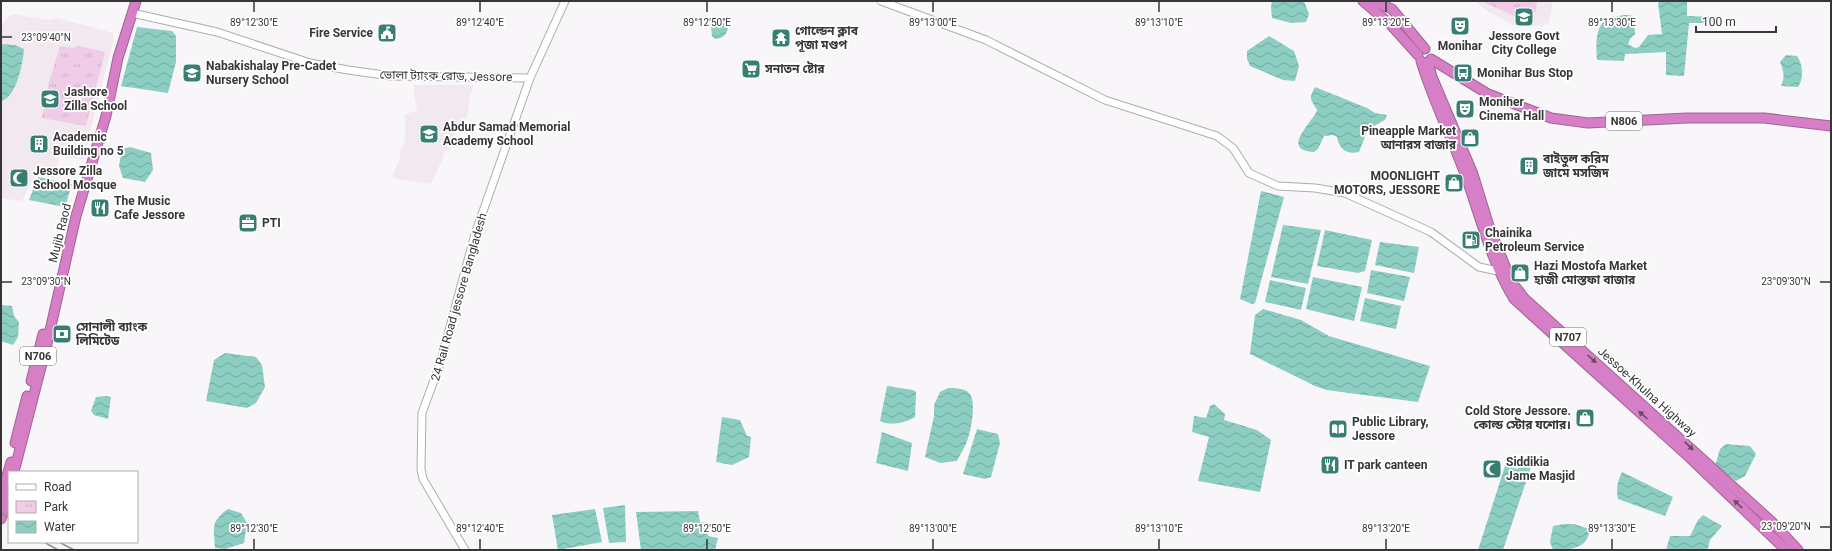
<svg xmlns="http://www.w3.org/2000/svg" width="1832" height="551" font-family="Roboto,'Noto Sans Bengali',sans-serif">
<style>
.built{fill:#f2e8ef}
.park{fill:url(#park-tufts)}
.water{fill:url(#water-waves)}
.lines{fill:none;stroke-linecap:round;stroke-linejoin:round}
.secondary-casing{stroke:#afacae;stroke-width:9}
.highway-casing{stroke:#9e6594;stroke-width:11}
.secondary{stroke:#fff;stroke-width:7}
.highway{stroke:#d67ec6;stroke-width:9}
.rail{stroke:#929092;stroke-width:1.5}
.oneway{fill:#674c62}
.ticks{fill:none;stroke:#373637;stroke-width:1.5}
.labels{text-anchor:middle;stroke-width:3.5;stroke-linejoin:round;paint-order:stroke}
.shield{fill:#fff;stroke:#737273;stroke-width:1}
.shield-label{font-size:11px;font-weight:bold;fill:#373637}
.poi-label{font-size:12px;font-weight:bold;fill:#373637;stroke:#fff;text-anchor:start}
.street-label{font-size:12px;fill:#373637;stroke:#fff}
.ticks-label{font-size:10px;text-anchor:middle;fill:#373637;stroke:#fff;stroke-width:3.5;stroke-linejoin:round;paint-order:stroke}
</style>
<defs>
<pattern id="park-tufts" width="24" height="20" patternUnits="userSpaceOnUse"><rect width="24" height="20" fill="#f0cce8"/><path d="M3 7l-1-3M5 7V3M7 7l1-3M15 17l-1-3M17 17v-4M19 17l1-3" fill="none" stroke="#ceb0c8"/></pattern>
<pattern id="water-waves" width="16" height="10" patternUnits="userSpaceOnUse"><rect width="16" height="10" fill="#8ccec2"/><path d="M0 5q4-4 8 0t8 0" fill="none" stroke="#73a89e"/></pattern>
</defs>
<rect width="100%" height="100%" fill="#f9f6f9"/>
<g class="built">
<path d="M1475 1H1553L1549 23 1542 26 1513 25 1487 11Z"/>
<path d="M12 14 49 20 58 18 113 33V42L83 160 59 156 55 178 35 174 22 201 1 198V25Z"/>
<path d="M413 85H473L472 92 470 93 468 115 455 132 450 151H444L442 160 431 184 396 179 392 177 400 158 401 148 405 143V114L417 111Z"/>
</g>
<g class="park">
<path d="M1481 1H1537L1536 12 1516 17Z"/>
<path d="M60 46 73 48 79 46 105 52 86 126 42 118 49 82Z"/>
</g>
<g class="water">
<path d="M1272 1H1304L1309 14 1306 22 1291 23 1272 18 1271 7Z"/>
<path d="M1661 1H1687V16L1714 17 1713 23H1689L1684 76 1666 75V52L1625 54 1624 61 1597 60C1596 41 1594 18 1618 16 1624 15 1629 14 1634 17L1635 34 1630 39 1628 44 1635 48 1639 47 1648 35 1662 34 1658 3Z"/>
<path d="M718 21H723L728 29C725 36 723 38 715 39L712 36 711 27Z"/>
<path d="M137 27 172 31 176 36V62L168 93 121 86Z"/>
<path d="M1269 36 1294 51 1299 66 1295 81 1283 80 1250 66 1247 59V51Z"/>
<path d="M1 44 15 45 24 49C23 63 16 98 1 101Z"/>
<path d="M1786 55 1797 56C1803 64 1804 79 1798 87L1781 86C1785 78 1784 71 1780 62Z"/>
<path d="M1315 87 1367 108 1375 113 1387 115 1385 120 1368 129 1359 152C1347 155 1339 149 1337 137L1333 135 1324 136 1318 149 1314 152C1278 150 1316 119 1317 110 1311 99 1308 100 1315 87Z"/>
<path d="M130 147 151 153 153 170 145 182 123 178 119 166 122 149Z"/>
<path d="M38 177 72 184 65 207 29 200Z"/>
<path d="M1261 191 1284 197 1255 303 1252 304 1240 299Z"/>
<path d="M1283 225 1321 230 1308 284 1271 277Z"/>
<path d="M1325 230 1372 240 1365 271 1358 273 1317 266Z"/>
<path d="M1380 242 1419 247 1414 273 1375 265Z"/>
<path d="M1371 270 1410 277 1404 301 1367 293Z"/>
<path d="M1313 277 1362 287 1354 321 1306 309Z"/>
<path d="M1270 280 1306 288 1301 310 1265 302Z"/>
<path d="M1365 298 1401 306 1396 329 1360 321Z"/>
<path d="M1 305 12 306 14 316 19 322 18 337 13 345 1 341Z"/>
<path d="M1263 309 1301 320 1329 336 1430 366 1418 402 1326 390 1315 386 1250 354 1255 315Z"/>
<path d="M225 353 256 357 262 365 265 387 256 403 247 408 206 401 214 360Z"/>
<path d="M887 386 913 390 916 392 915 417C905 423 891 426 880 421Z"/>
<path d="M948 388C955 388 964 388 969 393 977 400 971 432 967 441 965 448 960 454 957 461L940 463 925 457 934 416V405L940 392Z"/>
<path d="M106 396 111 397 108 419 94 415 91 411 96 397Z"/>
<path d="M1214 404 1225 414 1224 420 1257 430 1271 440 1260 492 1198 481 1209 437 1192 432 1194 416 1206 418 1210 406Z"/>
<path d="M722 417 740 420 747 436 751 437 749 457 732 465 716 462Z"/>
<path d="M977 429 998 434 1000 443 991 477 985 479 963 474Z"/>
<path d="M882 432 912 443 908 471 876 463Z"/>
<path d="M1726 444 1750 446 1756 454 1745 476 1736 481 1715 466 1720 449Z"/>
<path d="M1522 459 1532 464 1503 550H1478L1505 466 1518 469Z"/>
<path d="M1622 472 1673 497 1665 516 1618 499C1616 489 1617 482 1622 472Z"/>
<path d="M625 505 626 542 609 543 603 508Z"/>
<path d="M228 509 241 513 247 523 244 543 225 549 215 548C214 527 210 522 228 509Z"/>
<path d="M595 509 602 542 558 550 552 515Z"/>
<path d="M698 511 700 522 710 523 708 536 718 538 715 550H641L636 512Z"/>
<path d="M1703 515 1722 526 1710 540 1708 548 1706 550H1666L1670 536H1690L1698 520Z"/>
<path d="M1564 524H1574L1589 529C1590 549 1568 550 1553 550L1550 542 1553 526Z"/>
</g>
<g class="lines">
<defs>
<g id="secondary">
<path d="M881 1 986 40 1105 100 1217 136 1233 148 1249 173 1278 186 1315 188 1345 193 1431 232 1479 267 1503 272"/>
<path d="M132 13 217 32 310 63 348 70 391 76 530 78"/>
<path d="M465 550 423 479 421 469 422 413 440 364 475 234 530 78 565 1"/>
</g>
<g id="highway">
<path d="M1363 1 1390 24 1418 55"/>
<path d="M1373 1 1392 9 1425 49"/>
<path d="M1431 59 1488 94 1551 118 1588 123 1687 118H1764L1831 126"/>
<path d="M1421 61C1433 101 1452 138 1466 177 1481 219 1491 261 1514 299L1689 457 1786 550"/>
<path d="M1428 62 1432 77 1473 174 1489 226 1511 281 1524 298 1771 521 1798 550"/>
<path d="M31 381 43 334"/>
<path d="M15 443 27 396"/>
<path d="M14 472 46 348 76 216 106 116 118 58 136 1"/>
<path d="M1 497 11 462"/>
<path d="M1 519 9 492"/>
</g>
</defs>
<use href="#secondary" class="secondary-casing"/>
<use href="#highway" class="highway-casing"/>
<use href="#secondary" class="secondary"/>
<use href="#highway" class="highway"/>
<g class="rail">
<path d="M1 513 9 518"/>
<path d="M44 542 58 550"/>
<path d="M59 542 74 550"/>
</g>
</g>
<defs><path id="oneway-solid" d="M-6-.8H1V-3.2L6.5 0L1 3.2V.8H-6Z"/></defs>
<g class="oneway">
<use href="#oneway-solid" transform="translate(1592 359) rotate(42)"/>
<use href="#oneway-solid" transform="translate(1643 415) rotate(-138)"/>
<use href="#oneway-solid" transform="translate(1689 446) rotate(43)"/>
<use href="#oneway-solid" transform="translate(1738 504) rotate(-136)"/>
</g>
<path class="ticks" d="M254 2V12M480 2V12M707 2V12M933 2V12M1159 2V12M1386 2V12M1612 2V12M2 37H12M2 282H12M1820 282H1830M1820 527H1830M254 539V549M480 539V549M707 539V549M933 539V549M1159 539V549M1386 539V549M1612 539V549"/>
<defs>
<symbol id="university-square" viewBox="-11 -11 22 22"><rect x="-9" y="-9" width="18" height="18" rx="4" fill="#397e72" stroke="#fff"/><path d="M0-5L7-2L0 1L-7-2ZM-4 1L0 2.5L4 1V4Q0 6-4 4Z" fill="#fff"/></symbol>
<symbol id="theatre-square" viewBox="-11 -11 22 22"><rect x="-9" y="-9" width="18" height="18" rx="4" fill="#397e72" stroke="#fff"/><path d="M-5-5.5Q0-4 5-5.5V0Q5 5 0 6Q-5 5-5 0ZM-3.3-2.5H-1v1.5H-3.3ZM1-2.5H3.3v1.5H1ZM-2.8 1Q0 5.5 2.8 1Z" fill="#fff"/></symbol>
<symbol id="civic-square" viewBox="-11 -11 22 22"><rect x="-9" y="-9" width="18" height="18" rx="4" fill="#397e72" stroke="#fff"/><path d="M-.6-6.5H3V-4.5H.6V-3L4-1V1h2V6H-6V1h2V-1L-.6-3ZM-1.2 2.5V6h2.4V2.5Z" fill="#fff"/></symbol>
<symbol id="temple-square" viewBox="-11 -11 22 22"><rect x="-9" y="-9" width="18" height="18" rx="4" fill="#397e72" stroke="#fff"/><path d="M0-6L5-2H3V0L6.5 2.5H4V6H1.5V3h-3V6H-4V2.5H-6.5L-3 0V-2H-5Z" fill="#fff"/></symbol>
<symbol id="supermarket-square" viewBox="-11 -11 22 22"><rect x="-9" y="-9" width="18" height="18" rx="4" fill="#397e72" stroke="#fff"/><path d="M-6-5.5h2.5l.6 2H6L4.5 2H-2.5L-4.4-4H-6ZM-1.5 3.2a1.3 1.3 0 1 0 .1 0ZM3 3.2a1.3 1.3 0 1 0 .1 0Z" fill="#fff"/></symbol>
<symbol id="school-square" viewBox="-11 -11 22 22"><rect x="-9" y="-9" width="18" height="18" rx="4" fill="#397e72" stroke="#fff"/><path d="M0-5L7-2L0 1L-7-2ZM-4 1L0 2.5L4 1V4Q0 6-4 4Z" fill="#fff"/></symbol>
<symbol id="bus-square" viewBox="-11 -11 22 22"><rect x="-9" y="-9" width="18" height="18" rx="4" fill="#397e72" stroke="#fff"/><path d="M-5-6H5V4H4V6H2V4H-2V6H-4V4H-5ZM-3.5-4V0h7V-4ZM-3.5 1.2v1.5H-2V1.2ZM2 1.2v1.5H3.5V1.2Z" fill="#fff"/></symbol>
<symbol id="shop-square" viewBox="-11 -11 22 22"><rect x="-9" y="-9" width="18" height="18" rx="4" fill="#397e72" stroke="#fff"/><path d="M-5-2.5h2.3a2.7 3.5 0 0 1 5.4 0H5L5.5 6h-11ZM-1.5-2.5h3a1.5 2.3 0 0 0-3 0Z" fill="#fff"/></symbol>
<symbol id="building-square" viewBox="-11 -11 22 22"><rect x="-9" y="-9" width="18" height="18" rx="4" fill="#397e72" stroke="#fff"/><path d="M-4-6H4V6H1V3H-1V6H-4ZM-2.5-4.3h1.7v1.8h-1.7ZM.8-4.3h1.7v1.8H.8ZM-2.5-1h1.7V.8h-1.7ZM.8-1h1.7V.8H.8Z" fill="#fff"/></symbol>
<symbol id="mosque-square" viewBox="-11 -11 22 22"><rect x="-9" y="-9" width="18" height="18" rx="4" fill="#397e72" stroke="#fff"/><path d="M3.5-4.9A6 6 0 1 0 3.5 4.9A5 5 0 1 1 3.5-4.9Z" fill="#fff"/></symbol>
<symbol id="restaurant-square" viewBox="-11 -11 22 22"><rect x="-9" y="-9" width="18" height="18" rx="4" fill="#397e72" stroke="#fff"/><path d="M-5-6h1v4h1v-4h1v4h1v-4h1v5L-1.5 .5V6h-2V.5L-5-1ZM5-6V6H3V1.5H1.5Q1.5-4 5-6Z" fill="#fff"/></symbol>
<symbol id="office-square" viewBox="-11 -11 22 22"><rect x="-9" y="-9" width="18" height="18" rx="4" fill="#397e72" stroke="#fff"/><path d="M-6-3h4V-5.5h4V-3h4V5H-6ZM-1-4.5V-3h2v-1.5ZM-6 0V1H6V0Z" fill="#fff"/></symbol>
<symbol id="fuel-square" viewBox="-11 -11 22 22"><rect x="-9" y="-9" width="18" height="18" rx="4" fill="#397e72" stroke="#fff"/><path d="M-5.5-6h7V0h2V4h1.3V-2.5L3-4.5l.8-.8L6-3V5H2.5V1h-1V6h-7ZM-4.2-4.7v3.2H.2V-4.7Z" fill="#fff"/></symbol>
<symbol id="bank-square" viewBox="-11 -11 22 22"><rect x="-9" y="-9" width="18" height="18" rx="4" fill="#397e72" stroke="#fff"/><path d="M-6-4H6V4H-6ZM0-2.3a2.3 2.3 0 1 0 0 4.6a2.3 2.3 0 1 0 0-4.6Z" fill="#fff"/></symbol>
<symbol id="library-square" viewBox="-11 -11 22 22"><rect x="-9" y="-9" width="18" height="18" rx="4" fill="#397e72" stroke="#fff"/><path d="M-6-4Q-3-5.5-.7-3.5V5Q-3 3-6 4ZM6-4Q3-5.5 .7-3.5V5Q3 3 6 4Z" fill="#fff"/></symbol>
</defs>
<g fill-rule="evenodd">
<use href="#university-square" x="1513" y="6" width="22" height="22"/>
<use href="#theatre-square" x="1449" y="15" width="22" height="22"/>
<use href="#civic-square" x="376" y="22" width="22" height="22"/>
<use href="#temple-square" x="770" y="27" width="22" height="22"/>
<use href="#supermarket-square" x="740" y="58" width="22" height="22"/>
<use href="#school-square" x="181" y="62" width="22" height="22"/>
<use href="#bus-square" x="1452" y="62" width="22" height="22"/>
<use href="#school-square" x="39" y="88" width="22" height="22"/>
<use href="#theatre-square" x="1454" y="98" width="22" height="22"/>
<use href="#school-square" x="418" y="123" width="22" height="22"/>
<use href="#shop-square" x="1459" y="127" width="22" height="22"/>
<use href="#building-square" x="28" y="133" width="22" height="22"/>
<use href="#building-square" x="1518" y="155" width="22" height="22"/>
<use href="#mosque-square" x="8" y="167" width="22" height="22"/>
<use href="#shop-square" x="1443" y="172" width="22" height="22"/>
<use href="#restaurant-square" x="89" y="197" width="22" height="22"/>
<use href="#office-square" x="237" y="212" width="22" height="22"/>
<use href="#fuel-square" x="1460" y="229" width="22" height="22"/>
<use href="#shop-square" x="1509" y="262" width="22" height="22"/>
<use href="#bank-square" x="51" y="323" width="22" height="22"/>
<use href="#shop-square" x="1574" y="407" width="22" height="22"/>
<use href="#library-square" x="1327" y="418" width="22" height="22"/>
<use href="#restaurant-square" x="1319" y="454" width="22" height="22"/>
<use href="#mosque-square" x="1481" y="458" width="22" height="22"/>
</g>
<g class="labels">
<g class="shield">
<rect x="1606" y="112" width="36" height="18" rx="3"/>
<rect x="1550" y="328" width="36" height="18" rx="3"/>
<rect x="20" y="347" width="36" height="18" rx="3"/>
</g>
<g class="shield-label">
<text x="1624" y="125">N806</text>
<text x="1568" y="341">N707</text>
<text x="38" y="360">N706</text>
</g>
<g class="poi-label">
<text x="795" y="35">গোল্ডেন ক্লাব<tspan x="795" dy="14">পূজা মণ্ডপ</tspan></text>
<text x="373" y="37" text-anchor="end">Fire Service</text>
<text x="1524" y="40" text-anchor="middle">Jessore Govt<tspan x="1524" dy="14">City College</tspan></text>
<text x="1460" y="50" text-anchor="middle">Monihar</text>
<text x="206" y="70">Nabakishalay Pre-Cadet<tspan x="206" dy="14">Nursery School</tspan></text>
<text x="765" y="73">সনাতন ষ্টোর</text>
<text x="1477" y="77">Monihar Bus Stop</text>
<text x="64" y="96">Jashore<tspan x="64" dy="14">Zilla School</tspan></text>
<text x="1479" y="106">Moniher<tspan x="1479" dy="14">Cinema Hall</tspan></text>
<text x="443" y="131">Abdur Samad Memorial<tspan x="443" dy="14">Academy School</tspan></text>
<text x="1456" y="135" text-anchor="end">Pineapple Market<tspan x="1456" dy="14">আনারস বাজার</tspan></text>
<text x="53" y="141">Academic<tspan x="53" dy="14">Building no 5</tspan></text>
<text x="1543" y="163">বাইতুল করিম<tspan x="1543" dy="14">জামে মসজিদ</tspan></text>
<text x="33" y="175">Jessore Zilla<tspan x="33" dy="14">School Mosque</tspan></text>
<text x="1440" y="180" text-anchor="end">MOONLIGHT<tspan x="1440" dy="14">MOTORS, JESSORE</tspan></text>
<text x="114" y="205">The Music<tspan x="114" dy="14">Cafe Jessore</tspan></text>
<text x="262" y="227">PTI</text>
<text x="1485" y="237">Chainika<tspan x="1485" dy="14">Petroleum Service</tspan></text>
<text x="1534" y="270">Hazi Mostofa Market<tspan x="1534" dy="14">হাজী মোস্তফা বাজার</tspan></text>
<text x="76" y="331">সোনালী ব্যাংক<tspan x="76" dy="14">লিমিটেড</tspan></text>
<text x="1571" y="415" text-anchor="end">Cold Store Jessore.<tspan x="1571" dy="14">কোল্ড স্টোর যশোর।</tspan></text>
<text x="1352" y="426">Public Library,<tspan x="1352" dy="14">Jessore</tspan></text>
<text x="1506" y="466">Siddikia<tspan x="1506" dy="14">Jame Masjid</tspan></text>
<text x="1344" y="469">IT park canteen</text>
</g>
<g class="street-label">
<text transform="translate(446 76) rotate(1)" y="4">ভোলা ট্যাংক রোড, Jessore</text>
<text transform="translate(60 233) rotate(-76)" y="4">Mujib Raod</text>
<text transform="translate(459 297) rotate(-74)" y="4">24 Rail Road jessore Bangladesh</text>
<text transform="translate(1647 392) rotate(42)" y="4">Jessoe-Khulna Highway</text>
</g>
</g>
<g class="ticks-label">
<text x="254" y="26">89°12'30"E</text>
<text x="480" y="26">89°12'40"E</text>
<text x="707" y="26">89°12'50"E</text>
<text x="933" y="26">89°13'00"E</text>
<text x="1159" y="26">89°13'10"E</text>
<text x="1386" y="26">89°13'20"E</text>
<text x="1612" y="26">89°13'30"E</text>
<text x="46" y="41">23°09'40"N</text>
<text x="46" y="285">23°09'30"N</text>
<text x="1786" y="285">23°09'30"N</text>
<text x="1786" y="530">23°09'20"N</text>
<text x="254" y="532">89°12'30"E</text>
<text x="480" y="532">89°12'40"E</text>
<text x="707" y="532">89°12'50"E</text>
<text x="933" y="532">89°13'00"E</text>
<text x="1159" y="532">89°13'10"E</text>
<text x="1386" y="532">89°13'20"E</text>
<text x="1612" y="532">89°13'30"E</text>
</g>
<rect width="1832" height="551" fill="none" stroke="#373637" stroke-width="4"/>
<rect x="8" y="471" width="130" height="72" fill="#ffffff" stroke="#afafaf"/>
<rect x="16" y="484" width="20" height="6" fill="#ffffff" stroke="#afafaf"/>
<text x="44" y="491" font-size="12" fill="#373637">Road</text>
<rect x="16" y="501" width="20" height="12" fill="url(#park-tufts)" stroke="#afafaf"/>
<text x="44" y="511" font-size="12" fill="#373637">Park</text>
<rect x="16" y="521" width="20" height="12" fill="url(#water-waves)" stroke="#afafaf"/>
<text x="44" y="531" font-size="12" fill="#373637">Water</text>
<path d="M1696 26v6h80v-6" fill="none" stroke="#373637" stroke-width="2"/>
<text x="1702" y="26" font-size="12" fill="#373637" stroke="#ffffff" stroke-width="3" paint-order="stroke">100 m</text>
</svg>
